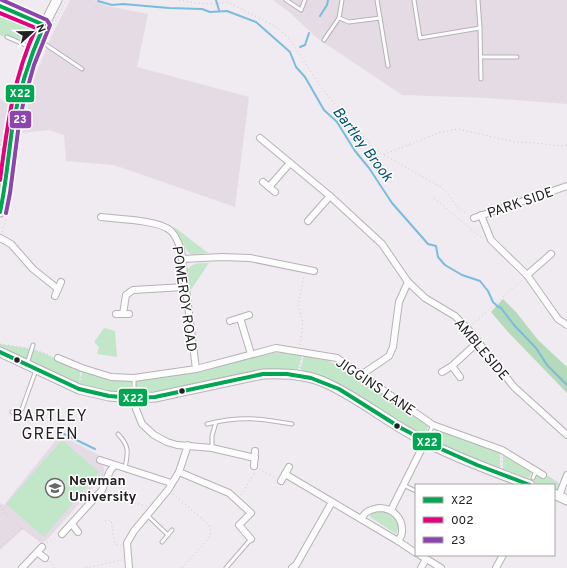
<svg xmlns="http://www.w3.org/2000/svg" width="567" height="568" font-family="Overpass,sans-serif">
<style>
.built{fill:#e5dbe5}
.green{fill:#c2e6c8}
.forest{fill:#b4d9bb}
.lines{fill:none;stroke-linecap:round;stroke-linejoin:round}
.stream{stroke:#7abcdd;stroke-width:2}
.lane-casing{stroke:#b6b2b6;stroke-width:5}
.street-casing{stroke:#b6b2b6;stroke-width:8}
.secondary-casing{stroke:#b6b2b6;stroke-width:11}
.path{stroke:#cccacc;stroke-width:1;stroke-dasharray:1 3;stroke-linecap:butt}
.lane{stroke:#fdfcfd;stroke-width:3}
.street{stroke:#fdfcfd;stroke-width:6}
.secondary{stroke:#fdfcfd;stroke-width:9}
.bus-1-casing{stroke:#fff;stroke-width:7}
.bus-2-casing{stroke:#fff;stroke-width:7}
.bus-3-casing{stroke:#fff;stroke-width:7}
.bus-1{stroke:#00a651;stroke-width:4}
.bus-2{stroke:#e5007d;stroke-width:4}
.bus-3{stroke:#8e44ad;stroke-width:4}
.bus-dot{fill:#242124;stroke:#fff;stroke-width:1.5}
.labels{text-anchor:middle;stroke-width:3;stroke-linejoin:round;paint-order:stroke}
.street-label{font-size:14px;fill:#242124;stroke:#fff}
.poi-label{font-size:14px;font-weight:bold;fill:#242124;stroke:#fff;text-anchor:start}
.water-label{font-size:15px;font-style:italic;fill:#005271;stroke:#fff}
.quarter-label{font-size:16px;letter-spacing:1px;fill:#242124;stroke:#fff}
.line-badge{stroke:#fff;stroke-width:1.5}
.badge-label{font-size:11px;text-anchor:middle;font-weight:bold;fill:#fff}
</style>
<rect width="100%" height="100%" fill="#f0ebf0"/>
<g class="built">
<path d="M70 0H94L107 6 148 14 137 67 249 97 235 207 114 165 66 161 64 135 49 130 22 133 33 81 53 33Z"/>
<path d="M273 0H567V104L488 98 402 95 317 38 289 12Z"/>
<path d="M0 98 8 105 1 157 0 156Z"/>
<path d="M60 435 101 456 105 474 46 541 41 543 23 529 0 550V503L4 505Z"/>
</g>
<g class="green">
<path d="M0 14C9 18 33 24 32 36 32 40 29 44 27 48L0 35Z"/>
<path d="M173 226 208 253C203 253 195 255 191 254 185 251 178 233 173 226Z"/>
<path d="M209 263 190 291 188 269C193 262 201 263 209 263Z"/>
<path d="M104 328 115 331 117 357 97 354 99 347 94 342Z"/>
<path d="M0 344 32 349 28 362 0 348Z"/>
<path d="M33 349 81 369 79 384 28 362Z"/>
<path d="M271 352 302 354 298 371 266 370 233 375 177 389 135 395 136 379 175 375Z"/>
<path d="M304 355 329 361 429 424 424 438 300 371Z"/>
<path d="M82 371 109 379 131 382 130 393 109 391 80 384Z"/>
<path d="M437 427 500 452V468L431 441Z"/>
<path d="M62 440 99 472 44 537 6 504Z"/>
<path d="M503 453 530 469 531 474 528 479 503 469Z"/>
<path d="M538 469 560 484 556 491H554V485H539L534 482Z"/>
<path d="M384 511C393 515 402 523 396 534L370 517 371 514Z"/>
</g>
<path class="forest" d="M503 299 516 312 538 340 567 367V393L508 332 491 312Z"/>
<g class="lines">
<g class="stream">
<path d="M216 0 219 10"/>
<path d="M98 1 112 5 123 4 169 8 202 9 210 12 227 11 256 22 290 52 296 67 305 77 324 110 337 122 355 151 369 168 392 203 428 244 436 246 438 257 445 265 462 275 480 281 488 291 493 302 497 306 501 308 514 325 536 348 547 365 567 385"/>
<path d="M320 16 327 5 328 0"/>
<path d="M300 47 305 45 309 33"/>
<path d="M62 433 95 449"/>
</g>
<defs>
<g id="lane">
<path d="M286 0 301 10 305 0"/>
<path d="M377 0 380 18"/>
<path d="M414 0 420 38 480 28"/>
<path d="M478 0 480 28 481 79"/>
<path d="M339 18 349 22 380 18 388 66"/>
<path d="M7 37 32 48"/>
<path d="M39 40 82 69"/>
<path d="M324 40 339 18 342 0"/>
<path d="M481 57H517"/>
<path d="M0 147 8 148"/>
<path d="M27 364 33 345"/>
<path d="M134 396V378"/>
<path d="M12 412 16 413 22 409 36 370"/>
<path d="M207 424C239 416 260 418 292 424"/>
<path d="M118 434C130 447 128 452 125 468"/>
<path d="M426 440 433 425"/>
<path d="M212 448V436L216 422"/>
<path d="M533 478 536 471"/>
<path d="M403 485 416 491"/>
<path d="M147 515 168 535"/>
<path d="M162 542 172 530"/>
<path d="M226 568 251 539"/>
</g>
<g id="street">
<path d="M260 138 330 196 382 244 408 282 425 298 455 316 468 329 514 387 567 435"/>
<path d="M263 182 275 192"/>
<path d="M269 187 290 163"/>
<path d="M481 215 491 240 527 275 558 319 567 325"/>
<path d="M101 217C117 219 160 220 171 231 176 236 179 244 181 250L196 369"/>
<path d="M474 218 567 186"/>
<path d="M308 221 330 196"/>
<path d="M0 238 11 244 33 269 58 289"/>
<path d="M182 259 222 257 250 258 314 271"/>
<path d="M527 275 551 254"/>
<path d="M55 296 61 282"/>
<path d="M116 314H129"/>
<path d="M123 314 126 295 133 290 185 287"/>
<path d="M249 315 240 318 251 354"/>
<path d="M230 321 240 318"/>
<path d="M58 358 82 368 111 377 134 378 196 369 276 348 337 358 433 425 502 450 543 475"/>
<path d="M452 366 460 377"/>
<path d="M442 372 452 366 478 342"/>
<path d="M361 375 389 356 393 347 399 302 408 282"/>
<path d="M134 398 136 409 142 424 154 435 167 442 177 445 212 448 255 458"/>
<path d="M100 460 171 483"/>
<path d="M254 466 255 451"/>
<path d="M179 472 229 493 251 513 239 525 251 539"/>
<path d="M285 474 398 541 416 553"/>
<path d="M281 481 289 467"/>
<path d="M559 496 567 475"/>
<path d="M391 510 425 442"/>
<path d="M361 519C363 516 365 513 367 512 371 509 375 509 379 508 393 508 403 518 402 532 402 535 400 538 398 541"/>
<path d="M72 524 78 532"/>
<path d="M62 534 102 490 110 471 114 466"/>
<path d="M38 553 45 558"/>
<path d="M420 555 441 568"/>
<path d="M22 568 42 547"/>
<path d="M129 568 127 543 134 531 168 490 179 472 188 445"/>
<path d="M292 568 296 565 332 502"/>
<path d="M421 568 426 559"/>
<path d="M496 568 503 555"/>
</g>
<g id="secondary">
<path d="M0 6 44 25"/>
<path d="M0 212 4 195 12 130 23 82 35 43 57 0"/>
<path d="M0 352 79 389 109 396 134 398 155 397 263 374C284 373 307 374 326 383 361 399 391 425 426 442 459 459 495 472 530 485"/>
<path d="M554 494 567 500"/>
</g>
</defs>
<use href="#lane" class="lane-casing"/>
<use href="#street" class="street-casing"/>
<use href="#secondary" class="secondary-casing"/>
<g class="path">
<path d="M179 0 196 3 215 4 228 2 278 28 291 41 320 86 350 122 376 150 383 155 438 133 458 129 515 142 537 143 560 146 567 145"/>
<path d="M47 39 66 0"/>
<path d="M38 61 43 49"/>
<path d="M384 155 441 187 449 195 457 207 468 214"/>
<path d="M434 198 483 239"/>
<path d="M2 232 11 204 15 169"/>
<path d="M473 324 522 280"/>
<path d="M0 344 27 348"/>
<path d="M300 345 303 322 298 306 304 276"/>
<path d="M36 350 51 356"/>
<path d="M300 368 301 359"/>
<path d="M175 379 177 385"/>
<path d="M80 382 81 375"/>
<path d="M501 466 502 457"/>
<path d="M259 469 275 478"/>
<path d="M549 478 557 482"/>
<path d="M108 494 117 499 147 506"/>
<path d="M173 494 209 525 211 531 209 538 182 568"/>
<path d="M241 495 255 472"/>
<path d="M0 506 6 514 22 528 41 541"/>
<path d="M105 521 111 520 115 544 121 545"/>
<path d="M47 543 56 538"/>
<path d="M0 547 22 528"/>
<path d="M50 561 55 568"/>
<path d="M86 568 122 560"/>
</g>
<use href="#lane" class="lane"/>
<use href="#street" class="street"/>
<use href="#secondary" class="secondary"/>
<defs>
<g id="bus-1">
<path d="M0 6 44 25C29 59 18 94 12 130 8 158 6 185 0 212"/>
<path d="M0 352 79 389 109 396 134 398 155 397 263 374H287L311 378 339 389 401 428 439 448 477 465 530 485"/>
</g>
<path id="bus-2" d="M0 13 36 28C13 78 7 127 0 180"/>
<path id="bus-3" d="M2 0 47 20 50 25 34 65 23 104 18 131 10 193 6 213"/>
</defs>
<use href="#bus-1" class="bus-1-casing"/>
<use href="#bus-2" class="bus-2-casing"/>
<use href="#bus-3" class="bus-3-casing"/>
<use href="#bus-1" class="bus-1"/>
<use href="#bus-2" class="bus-2"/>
<use href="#bus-3" class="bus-3"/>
</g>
<defs>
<symbol id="university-ring" viewBox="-11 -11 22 22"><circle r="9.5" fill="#fff" stroke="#6b686b" stroke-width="1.5"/><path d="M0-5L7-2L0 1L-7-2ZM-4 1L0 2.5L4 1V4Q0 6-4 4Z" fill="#6b686b"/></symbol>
</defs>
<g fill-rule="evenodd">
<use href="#university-ring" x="44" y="477" width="22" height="22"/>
</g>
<g class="bus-dot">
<circle cx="17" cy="360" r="3.5"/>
<circle cx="182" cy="391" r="3.5"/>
<circle cx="397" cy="426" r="3.5"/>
</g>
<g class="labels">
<g class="street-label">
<text transform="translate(520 202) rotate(-19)" y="5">PARK SIDE</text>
<text transform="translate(185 299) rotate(82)" y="5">POMEROY ROAD</text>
<text transform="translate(482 349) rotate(50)" y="5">AMBLESIDE</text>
<text transform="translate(376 386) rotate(34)" y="5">JIGGINS LANE</text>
</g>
<g class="poi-label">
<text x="69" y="485">Newman<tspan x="69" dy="16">University</tspan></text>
</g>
<g class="water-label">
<text transform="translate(363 144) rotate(53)" y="5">Bartley Brook</text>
</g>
<g class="quarter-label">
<text x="50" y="421">BARTLEY<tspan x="50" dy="18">GREEN</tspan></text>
</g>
</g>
<g class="line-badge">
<rect x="5" y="84" width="30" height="19" rx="4" fill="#00a651"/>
<rect x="9" y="110" width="23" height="19" rx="4" fill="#8e44ad"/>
<rect x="118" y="388" width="30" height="19" rx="4" fill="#00a651"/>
<rect x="412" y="432" width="30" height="19" rx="4" fill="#00a651"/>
</g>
<g class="badge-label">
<text x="20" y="97">X22</text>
<text x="20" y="123">23</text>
<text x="133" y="402">X22</text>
<text x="427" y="446">X22</text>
</g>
<rect x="415" y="484" width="140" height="72" fill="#ffffff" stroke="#a7a6a7"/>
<rect x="423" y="497" width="20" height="6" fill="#00a651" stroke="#a7a6a7"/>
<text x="451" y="504" font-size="12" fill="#242124">X22</text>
<rect x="423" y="517" width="20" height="6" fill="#e5007d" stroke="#a7a6a7"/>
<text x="451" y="524" font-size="12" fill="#242124">002</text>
<rect x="423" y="537" width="20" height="6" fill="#8e44ad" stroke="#a7a6a7"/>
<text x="451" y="544" font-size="12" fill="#242124">23</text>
<g transform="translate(32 32) rotate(68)" stroke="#ffffff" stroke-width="3" paint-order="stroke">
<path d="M0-3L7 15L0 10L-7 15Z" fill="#242124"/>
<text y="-6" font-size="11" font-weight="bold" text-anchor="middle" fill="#242124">N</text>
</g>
</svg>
